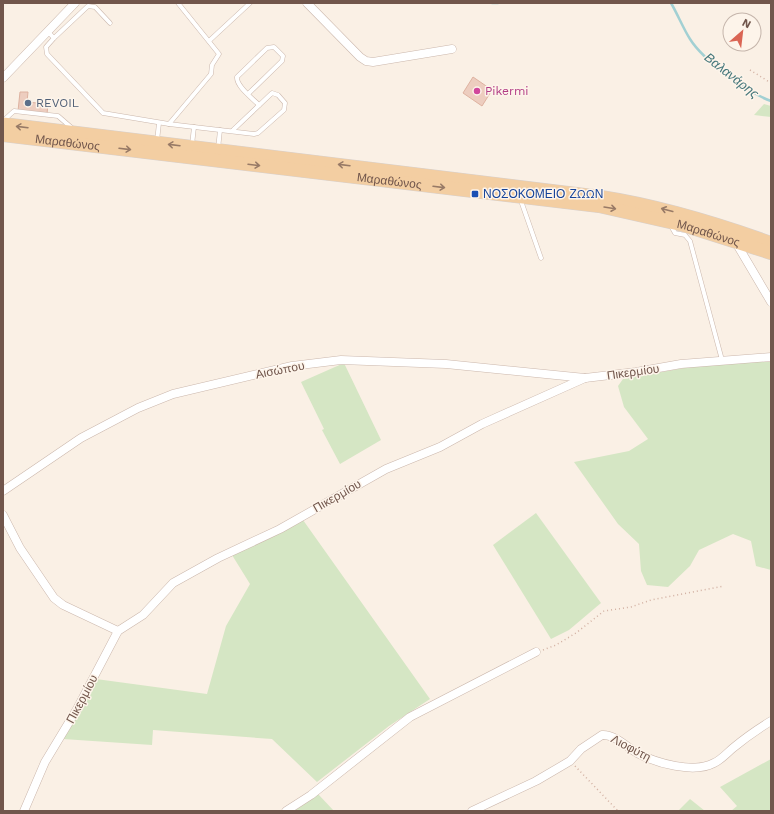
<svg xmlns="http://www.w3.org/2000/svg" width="774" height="814" font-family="'Work Sans',sans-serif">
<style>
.green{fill:#d5e6c4}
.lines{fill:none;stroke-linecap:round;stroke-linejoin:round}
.stream{stroke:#a2d0d3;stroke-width:2.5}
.building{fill:#edcdbf;stroke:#deb2a0}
.service-casing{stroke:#cbb7ac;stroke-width:5}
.minor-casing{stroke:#cbb7ac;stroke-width:9}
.primary-casing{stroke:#d7d0cd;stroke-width:14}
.path{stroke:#d2b0a2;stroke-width:1.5;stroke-dasharray:1 3;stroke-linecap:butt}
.service{stroke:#fff;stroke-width:4}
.minor{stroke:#fff;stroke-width:8}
.primary{stroke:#f3cea2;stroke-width:13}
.oneway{stroke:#987a66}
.hotel-dot{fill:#d1479c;stroke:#fdf4ea;stroke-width:1.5}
.service-dot{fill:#5c6f8a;stroke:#fdf4ea;stroke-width:1.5}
.transit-dot{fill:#1a4fb4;stroke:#fdf4ea;stroke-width:1.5}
.labels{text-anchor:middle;stroke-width:3;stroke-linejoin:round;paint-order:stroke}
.hotel-label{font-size:12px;fill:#b23c85;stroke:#fdf4ea;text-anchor:start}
.service-label{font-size:12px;fill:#4e5e75;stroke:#fdf4ea;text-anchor:start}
.street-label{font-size:12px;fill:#71564c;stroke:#fdf4ea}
.transit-label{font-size:12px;fill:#164399;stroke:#fdf4ea;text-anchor:start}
.water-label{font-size:13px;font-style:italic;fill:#45777b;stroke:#fdf4ea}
</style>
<rect width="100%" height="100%" fill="#faf0e5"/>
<g class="green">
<path d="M764 104 771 106V117L754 115Z"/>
<path d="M752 361 771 362V570L756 566 751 541 733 534 699 550 690 566 668 587 647 585 641 571 639 544 618 524 574 462 629 451 648 439 624 407 618 386 623 379 695 366Z"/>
<path d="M344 363 381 440 340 464 322 430 324 429 301 382Z"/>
<path d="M536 513 601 603 569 630 551 639 493 545Z"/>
<path d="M303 520 430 699 389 726 317 782 272 739 153 730 152 745 63 739 96 679 207 694 226 626 250 584 232 555 268 539Z"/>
<path d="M771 759V811H731L737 806 720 787Z"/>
<path d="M318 794 334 811H292Z"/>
<path d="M690 799 705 811H678Z"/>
</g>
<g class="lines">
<g class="stream">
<path d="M492 3H498"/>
<path d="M671 3C678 15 683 28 690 39 703 60 748 93 771 101"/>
</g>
</g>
<g class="building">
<path d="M473 77 492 90 482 106 463 93Z"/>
<path d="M20 92H28L27 102 48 104 47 114 18 111Z"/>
</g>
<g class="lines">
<defs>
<g id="service">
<path d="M48 32 54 38 46 47 47 54 103 113 169 124 211 74 212 65 219 54 178 3"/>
<path d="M54 38 88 6 95 7 110 23"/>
<path d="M209 41 250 3"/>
<path d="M248 94 282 61 283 56 274 47 267 48 237 77C236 86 252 98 259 105"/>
<path d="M3 121 14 111 58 116 73 129"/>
<path d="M169 124 194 127"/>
<path d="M157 141 159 123"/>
<path d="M192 145 194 127 254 134 258 133 284 110 285 103 278 95 272 93 232 131"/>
<path d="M218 149 220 130"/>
<path d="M520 198 541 258"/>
<path d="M670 224 675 233 685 235 690 241 722 360"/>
</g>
<g id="minor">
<path d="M307 3 360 57 366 61 373 62 452 49"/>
<path d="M3 78 75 3"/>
<path d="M735 241 771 302"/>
<path d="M3 491 81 438 138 408 173 394 292 366 341 360 446 364 585 378"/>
<path d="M3 515 20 548 54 598 63 605 118 631"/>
<path d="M24 811 45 762 77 709 118 631 143 615 173 583 218 558 280 529 386 469 440 447 482 424 585 378 636 372 681 364 771 357"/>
<path d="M286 811 311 795 410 717 536 652"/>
<path d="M472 811 536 781 570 761 581 749 602 735C614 734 627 747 637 753 656 763 694 774 714 763 721 760 727 753 733 748 745 738 758 729 771 721"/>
</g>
<g id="primary">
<path d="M3 124 601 197C660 206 715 223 771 243"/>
<path id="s1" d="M3 135 599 206 683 225 771 253"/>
</g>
</defs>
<use href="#service" class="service-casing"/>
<use href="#minor" class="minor-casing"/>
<use href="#primary" class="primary-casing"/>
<g class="path">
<path d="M750 70 771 83"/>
<path d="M543 650 556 645 576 633 604 611 631 607 651 600 724 586"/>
<path d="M575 766 618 811"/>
</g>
<use href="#service" class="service"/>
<use href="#minor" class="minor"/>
<use href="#primary" class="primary"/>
</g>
<defs><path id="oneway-shaft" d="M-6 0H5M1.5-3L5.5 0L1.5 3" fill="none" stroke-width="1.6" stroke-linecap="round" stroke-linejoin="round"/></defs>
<g class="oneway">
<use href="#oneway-shaft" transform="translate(22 127) rotate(-173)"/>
<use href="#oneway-shaft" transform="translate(174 145) rotate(-173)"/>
<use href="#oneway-shaft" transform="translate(125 149) rotate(7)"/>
<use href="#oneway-shaft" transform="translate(254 165) rotate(7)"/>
<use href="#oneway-shaft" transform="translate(344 165) rotate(-173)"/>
<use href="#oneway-shaft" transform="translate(439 187) rotate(7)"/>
<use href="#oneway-shaft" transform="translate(610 208) rotate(9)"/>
<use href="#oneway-shaft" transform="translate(667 210) rotate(-165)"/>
</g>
<circle class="hotel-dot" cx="477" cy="91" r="4"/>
<circle class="service-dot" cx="28" cy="103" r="4"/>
<rect class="transit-dot" x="471" y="190" width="8" height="8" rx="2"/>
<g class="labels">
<g class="hotel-label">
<text x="485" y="95">Pikermi</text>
</g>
<g class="service-label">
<text x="36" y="107">REVOIL</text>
</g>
<g class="street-label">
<text dy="4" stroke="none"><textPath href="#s1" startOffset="65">Μαραθώνος</textPath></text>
<text dy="4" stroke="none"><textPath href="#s1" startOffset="389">Μαραθώνος</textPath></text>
<text dy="4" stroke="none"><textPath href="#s1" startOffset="713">Μαραθώνος</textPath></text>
<text transform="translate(280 370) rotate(-11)" y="4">Αισώπου</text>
<text transform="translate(633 372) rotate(-8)" y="4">Πικερμίου</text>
<text transform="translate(337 496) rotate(-30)" y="4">Πικερμίου</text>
<text transform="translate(82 699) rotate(-62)" y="4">Πικερμίου</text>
<text transform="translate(631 748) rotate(28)" y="4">Λιοφύτη</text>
</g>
<g class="transit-label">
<text x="483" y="198">ΝΟΣΟΚΟΜΕΙΟ ΖΩΩΝ</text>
</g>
<g class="water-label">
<text transform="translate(732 75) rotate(38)" y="5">Βαλανάρης</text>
</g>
</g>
<rect width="774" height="814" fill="none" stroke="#71564c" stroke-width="8"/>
<g transform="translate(742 32) rotate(28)"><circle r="19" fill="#fdf4ea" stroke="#c5b5ab"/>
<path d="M0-3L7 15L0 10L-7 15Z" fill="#da6554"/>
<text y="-6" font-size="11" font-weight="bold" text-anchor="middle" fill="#71564c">N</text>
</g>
</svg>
